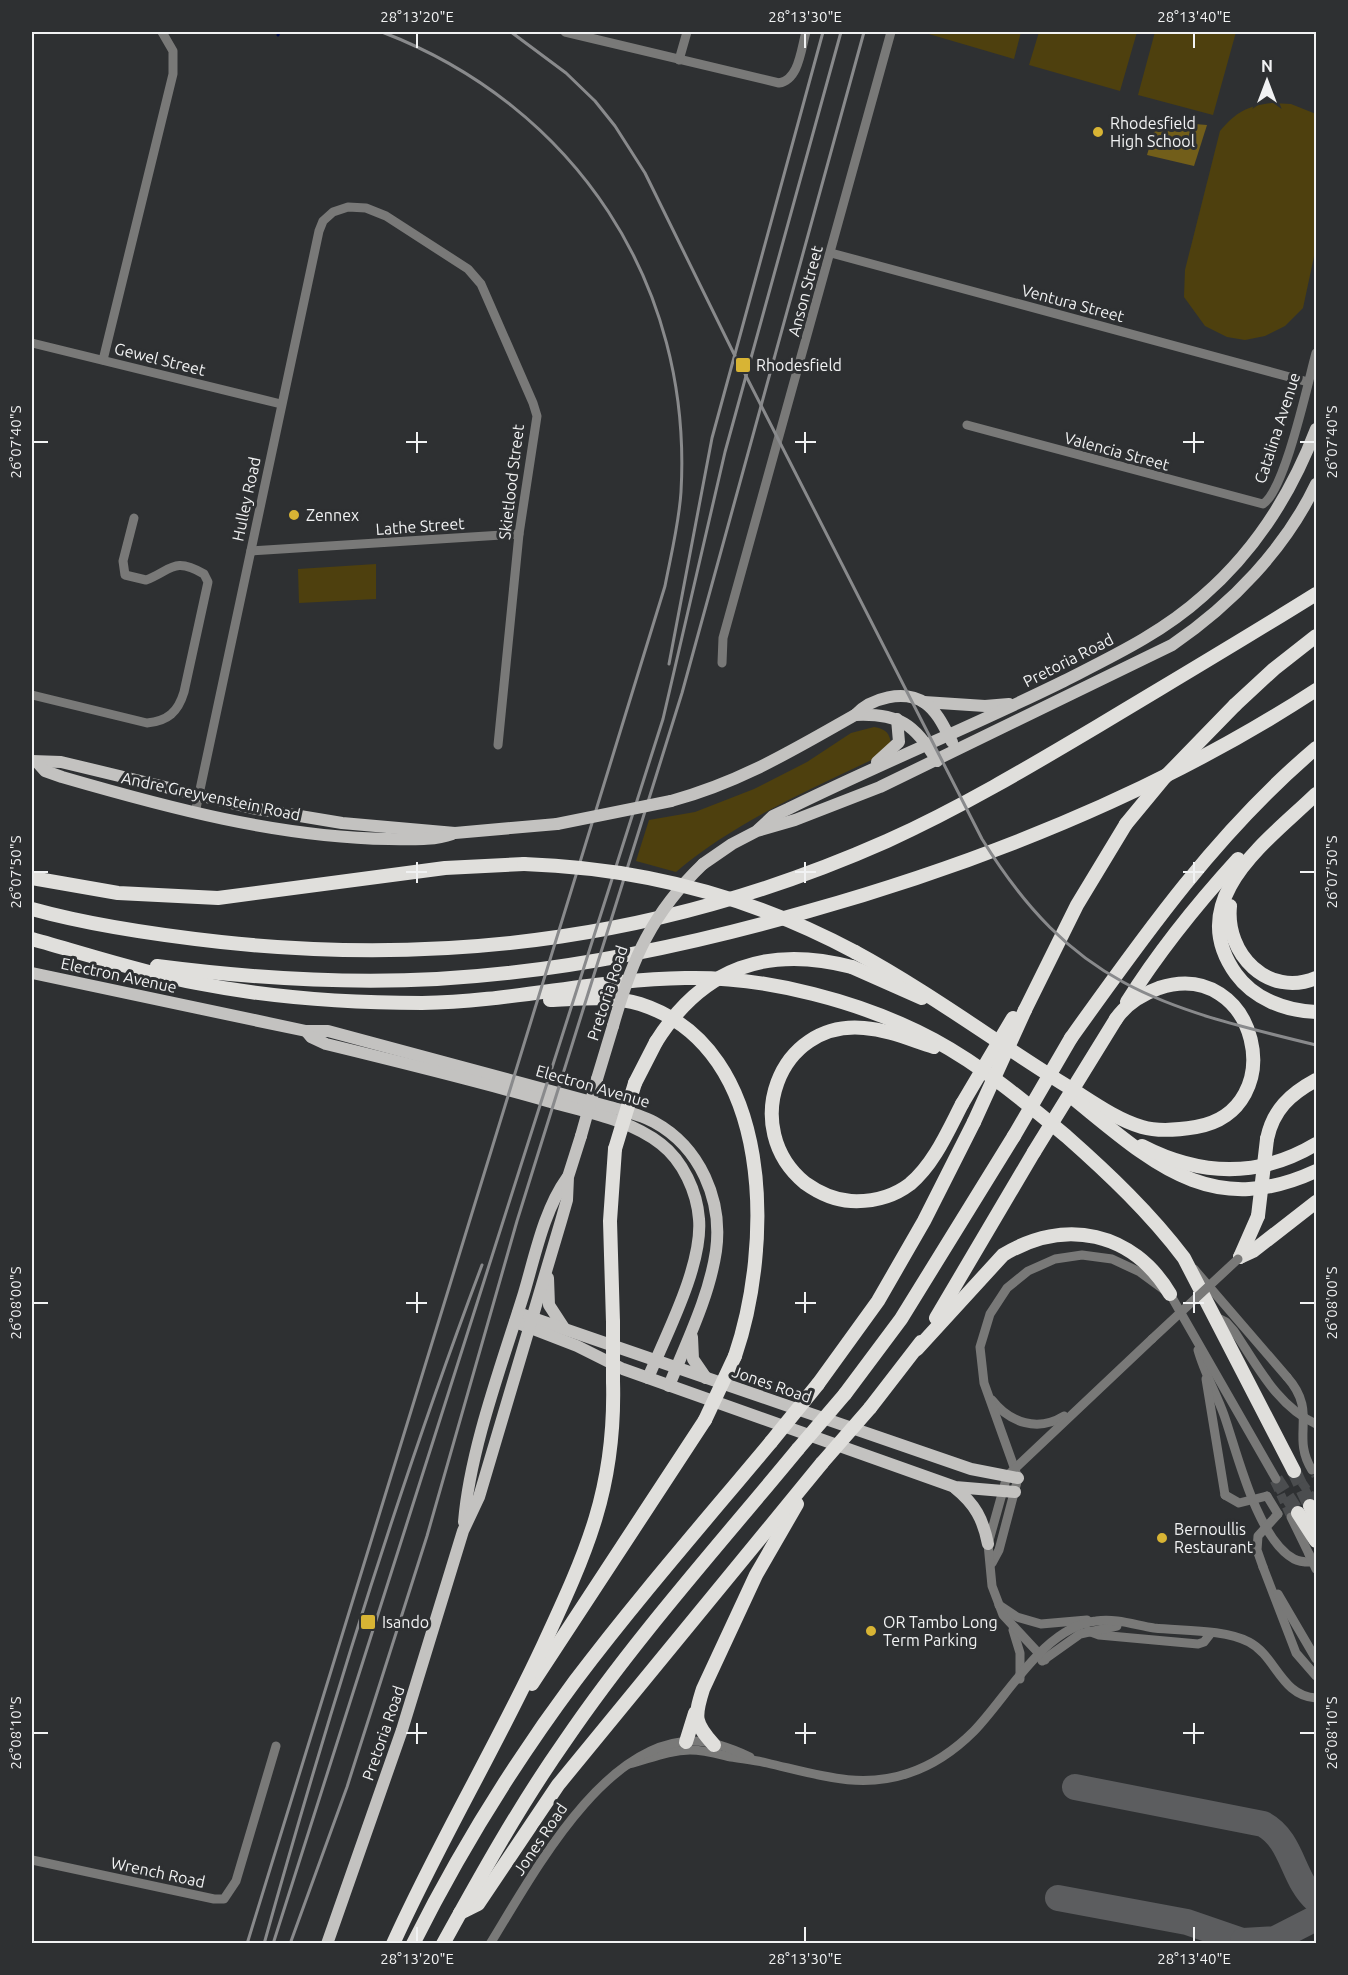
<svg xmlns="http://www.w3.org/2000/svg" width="1348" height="1975" font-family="Ubuntu,sans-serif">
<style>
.green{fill:#4e400e}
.forest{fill:#725e1a}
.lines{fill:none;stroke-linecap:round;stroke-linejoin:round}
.stream{stroke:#000a44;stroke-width:3}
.taxiway{stroke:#5c5d5f;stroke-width:26}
.minor-tunnel{stroke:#4b4d4f;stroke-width:9;stroke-dasharray:9 4.5;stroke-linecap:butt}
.highway-tunnel{stroke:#4b4d4f;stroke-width:14;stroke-dasharray:14 7;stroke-linecap:butt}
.minor{stroke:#797978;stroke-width:9}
.major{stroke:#c3c2c0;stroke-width:12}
.highway{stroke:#e0dfdc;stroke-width:14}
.rail{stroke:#898a8c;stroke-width:3}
.minor-bridge{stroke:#797978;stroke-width:9}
.major-bridge{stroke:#c3c2c0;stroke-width:12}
.highway-bridge{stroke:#e0dfdc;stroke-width:14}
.ticks{fill:none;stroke:#f1f2f3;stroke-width:2}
.poi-dot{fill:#d8b434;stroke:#2e3032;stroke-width:2}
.labels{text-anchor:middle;stroke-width:6;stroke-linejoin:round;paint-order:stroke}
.poi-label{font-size:16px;fill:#f1f2f3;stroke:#2e3032;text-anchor:start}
.street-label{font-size:16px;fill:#f1f2f3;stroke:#2e3032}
.neatline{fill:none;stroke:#f1f2f3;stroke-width:2}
.ticks-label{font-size:15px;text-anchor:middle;fill:#f1f2f3}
</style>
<rect width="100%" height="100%" fill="#2e3032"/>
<g class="green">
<path d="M922 32H1021L1014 59Z"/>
<path d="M1039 32H1137L1120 91 1029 65Z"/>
<path d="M1155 32H1236L1213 115 1138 95Z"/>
<path d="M1272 103 1291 104 1316 114V247L1303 308 1285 326 1265 336 1245 340 1227 337 1205 326 1184 297 1185 270 1220 131C1236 112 1247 106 1272 103Z"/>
<path d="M376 564V599L299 603 298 569Z"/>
<path d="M874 727C886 729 890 733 891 745L882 755C811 789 736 821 676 872L636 861 649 820 695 812 754 789 807 762 851 733Z"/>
</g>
<path class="forest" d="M1157 121 1207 125 1194 166 1147 155Z"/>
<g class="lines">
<path class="stream" d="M278 35 279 32"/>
<g class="taxiway">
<path d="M1075 1787 1263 1824C1293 1840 1292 1879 1316 1900"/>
<path d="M1058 1898 1187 1922 1251 1944"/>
<path d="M1243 1941 1275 1939 1316 1918"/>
</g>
<g class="minor-tunnel">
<path d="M1294 1471 1316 1503"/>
<path d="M1315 1474 1316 1476"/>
<path d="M1275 1482 1291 1517"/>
</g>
<g class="highway-tunnel">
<path d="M1294 1471 1310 1506"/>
<path d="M1276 1479 1298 1513"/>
</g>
<g class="minor">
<path d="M565 32 779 83C799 80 801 49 806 32"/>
<path d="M679 60 687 32"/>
<path d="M831 253 1308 382"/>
<path d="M32 343 281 404"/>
<path d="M103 360 173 74V51L162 32"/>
<path d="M967 425 1263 504C1285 490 1308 382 1316 353"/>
<path d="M251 551 519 534"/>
<path d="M722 663 723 638 891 32"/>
<path d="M32 695 147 723C168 721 178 712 184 692L208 582 204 574C173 556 171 571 146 580L125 575 123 561 134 518"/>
<path d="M195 813 319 231 323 221 333 212 348 207 366 208 386 216 468 269 481 284 533 403 537 416 519 534 498 745"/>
<path d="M1194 1269 1287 1377"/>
<path d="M1214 1316 1226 1322 1234 1331C1257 1365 1277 1406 1316 1424"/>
<path d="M1198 1350C1204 1372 1216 1393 1224 1415 1237 1452 1257 1539 1294 1559 1301 1563 1309 1562 1316 1562"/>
<path d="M1206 1379 1225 1495"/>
<path d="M992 1400C1010 1423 1038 1432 1064 1416"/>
<path d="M1267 1496 1278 1514"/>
<path d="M1291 1517 1309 1554"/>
<path d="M992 1563 999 1550 1018 1478 984 1383 980 1347 990 1314 1007 1288 1028 1271 1055 1259 1082 1255 1112 1259 1140 1272 1170 1294 1276 1479"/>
<path d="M1263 1567 1296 1653 1316 1676"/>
<path d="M1278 1594 1316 1659"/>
<path d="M999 1605 1017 1617 1041 1624 1087 1620"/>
<path d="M1013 1630 1020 1653V1679"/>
<path d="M1088 1631 1099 1635 1198 1644 1204 1642 1211 1633"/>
<path d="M1045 1660 1003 1615 992 1586 988 1544 1007 1476 1152 1339"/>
<path d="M1042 1661 1080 1634 1117 1626"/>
<path d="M629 1764C649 1759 669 1750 690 1750 704 1750 718 1754 731 1757 743 1759 755 1760 767 1763 815 1774 860 1790 909 1773 933 1765 956 1749 974 1731 1008 1696 1044 1627 1096 1621 1116 1618 1135 1625 1154 1628 1182 1631 1224 1629 1249 1642 1276 1656 1281 1696 1316 1698"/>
<path d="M32 1860 214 1899H224L236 1881 276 1746"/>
<path d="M490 1944C532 1876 603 1741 693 1741 712 1741 733 1749 750 1757"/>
</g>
<g class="major">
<path d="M924 702 985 706 1009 704"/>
<path d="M855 715C899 713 915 724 937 761"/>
<path d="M32 761 61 762 252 808 342 823 455 833 557 824"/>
<path d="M37 762 45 771 62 777C169 808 277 837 389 839 409 839 433 841 452 834"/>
<path d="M877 762 899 742 897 719"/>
<path d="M671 801C741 782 793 750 855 715 871 698 904 689 925 703 938 712 945 729 952 742"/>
<path d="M758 830 773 816 788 809C879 764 973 726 1064 681 1113 656 1162 633 1203 596 1255 551 1292 492 1316 429"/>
<path d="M703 864 732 844 757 831 795 820 880 787 1172 645C1232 604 1285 549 1316 484"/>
<path d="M32 973 306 1031H328L610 1107C625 1111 641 1115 654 1122 700 1147 723 1200 716 1251 709 1298 686 1343 669 1386"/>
<path d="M306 1031 311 1037 326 1044C400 1062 474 1080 547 1101 585 1112 629 1119 661 1144 683 1161 697 1192 699 1219 703 1265 666 1335 648 1378"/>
<path d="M597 1079 613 1026"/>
<path d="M548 1278 549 1305 564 1328"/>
<path d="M518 1313 971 1469 1018 1478"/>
<path d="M515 1322 577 1346 623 1369 955 1487 1015 1492"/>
<path d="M692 1337 693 1359 706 1378"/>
<path d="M955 1488C975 1504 983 1519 988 1544"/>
<path d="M464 1522C470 1449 502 1364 524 1293 535 1256 544 1210 567 1178"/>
<path d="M327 1944 402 1730 463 1531 479 1497 561 1221 567 1200 568 1177 581 1136"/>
</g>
<g class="highway">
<path d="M1235 705 1274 669 1316 636"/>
<path d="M1316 794C1269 840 1182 899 1236 974 1254 999 1286 1011 1316 1012"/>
<path d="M32 878 118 893 218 898 445 868 524 864"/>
<path d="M1230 906C1225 954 1268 998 1316 978"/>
<path d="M32 909C93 926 158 935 221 942 453 967 673 936 887 841 960 808 1029 767 1098 726 1171 682 1244 639 1316 594"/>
<path d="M32 939C86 954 140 972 196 983 267 997 349 1003 422 1003 510 1002 597 979 685 978 765 976 864 1002 934 1040 982 1066 1024 1101 1066 1136 1109 1174 1150 1213 1184 1258L1294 1471"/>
<path d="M855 952C927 991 993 1040 1062 1083 1087 1098 1114 1119 1142 1127 1159 1132 1178 1130 1196 1127 1293 1110 1257 956 1159 988 1143 994 1126 1004 1116 1019"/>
<path d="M157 966C250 978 343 984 437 979 564 972 687 946 809 911 986 861 1161 791 1316 690"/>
<path d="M852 967 922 998"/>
<path d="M550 1000C580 999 611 995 640 1004 777 1048 772 1248 735 1356"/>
<path d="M1127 1002C1159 951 1197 904 1238 859"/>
<path d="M1025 1010 1077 905 1126 824"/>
<path d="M1071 1038C1145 934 1218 831 1316 748"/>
<path d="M934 1047C911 1040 889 1030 864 1028 778 1020 739 1129 805 1183 819 1193 833 1200 851 1201 872 1202 893 1197 910 1184 934 1164 948 1131 962 1104"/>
<path d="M635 1083 656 1042"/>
<path d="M1073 1098C1151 1161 1210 1220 1316 1171"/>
<path d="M1267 1139C1273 1110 1290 1094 1316 1080"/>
<path d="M1142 1146C1200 1176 1259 1178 1316 1144"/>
<path d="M1240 1257 1253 1251 1316 1202"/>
<path d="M1240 1257 1258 1216"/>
<path d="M936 1318 1034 1152"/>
<path d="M613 1322 610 1221 615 1149"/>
<path d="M917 1349 1003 1255C1065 1217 1133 1232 1170 1294"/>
<path d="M818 1384 878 1301 924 1221 974 1122"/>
<path d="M845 1394 901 1319 1014 1136"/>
<path d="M870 1408 921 1342"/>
<path d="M1310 1506 1316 1520"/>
<path d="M1298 1513 1316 1541"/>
<path d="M532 1684 705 1420"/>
<path d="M686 1742 695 1713"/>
<path d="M714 1745C694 1723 694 1717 703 1689L756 1575 797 1504"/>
<path d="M460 1913 478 1904 558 1785 822 1463"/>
<path d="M393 1944C439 1842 496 1747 543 1646 587 1551 616 1488 613 1381"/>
<path d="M413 1944C459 1852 514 1763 575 1681 637 1599 705 1521 771 1442"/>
<path d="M443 1944C481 1875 520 1805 565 1741 635 1638 719 1545 798 1449"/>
</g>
<g class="rail">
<path d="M511 32 566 73 595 101 615 126 645 173 735 356"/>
<path d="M745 374 982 839C1072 985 1159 1007 1316 1045"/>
<path d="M669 664 712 438 823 32"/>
<path d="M247 1944 665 586C671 555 679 523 681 492 693 284 575 106 382 32"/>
<path d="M264 1944C328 1715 398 1488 482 1265"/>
<path d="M273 1944 663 719 725 452 841 32"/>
<path d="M290 1944 347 1787 427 1536 517 1221 682 693 864 32"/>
</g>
<g class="minor-bridge">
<path d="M1152 1339 1238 1259"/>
<path d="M1287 1377C1319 1413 1290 1435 1312 1470"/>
<path d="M1225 1495 1239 1503 1267 1496"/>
<path d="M1309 1554 1316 1569"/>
<path d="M1263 1567 1257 1550 1258 1536 1278 1514"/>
</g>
<g class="major-bridge">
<path d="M557 824 671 801"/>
<path d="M613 1026C632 959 652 913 703 864"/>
<path d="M581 1136 597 1079"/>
</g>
<g class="highway-bridge">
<path d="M1126 824 1164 778 1235 705"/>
<path d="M524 864C642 868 751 896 855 952"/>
<path d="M656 1042C703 967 768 945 852 967"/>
<path d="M962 1104 1013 1018"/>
<path d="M974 1122 1025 1010"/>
<path d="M1014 1136 1071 1038"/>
<path d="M615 1149 635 1083"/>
<path d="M1034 1152 1116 1019"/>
<path d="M1258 1216 1267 1139"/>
<path d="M613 1322V1381"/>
<path d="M705 1420 735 1356"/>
<path d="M771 1442 818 1384"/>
<path d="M798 1449 845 1394"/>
<path d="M822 1463 870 1408"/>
</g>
</g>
<path class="ticks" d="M417 33V48M805 33V48M1194 33V48M417 432V453M805 432V453M1194 432V453M33 442H48M406 442H427M795 442H816M1183 442H1204M1300 442H1315M417 862V883M805 862V883M1194 862V883M33 872H48M406 872H427M795 872H816M1183 872H1204M1300 872H1315M417 1292V1313M805 1292V1313M1194 1292V1313M33 1303H48M406 1303H427M795 1303H816M1183 1303H1204M1300 1303H1315M417 1723V1744M805 1723V1744M1194 1723V1744M33 1733H48M406 1733H427M795 1733H816M1183 1733H1204M1300 1733H1315M417 1927V1942M805 1927V1942M1194 1927V1942"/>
<g class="poi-dot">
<circle cx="1098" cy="132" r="6"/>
<rect x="735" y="357" width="16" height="16" rx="3"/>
<circle cx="294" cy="515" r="6"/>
<circle cx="1162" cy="1538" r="6"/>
<rect x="360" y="1614" width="16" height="16" rx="3"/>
<circle cx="871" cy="1631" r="6"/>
</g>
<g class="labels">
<g class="poi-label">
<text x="1110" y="129">Rhodesfield<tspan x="1110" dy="18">High School</tspan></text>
<text x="756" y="371">Rhodesfield</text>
<text x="306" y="521">Zennex</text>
<text x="1174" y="1535">Bernoullis<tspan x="1174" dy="18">Restaurant</tspan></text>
<text x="382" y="1628">Isando</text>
<text x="883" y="1628">OR Tambo Long<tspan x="883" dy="18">Term Parking</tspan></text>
</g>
<g class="street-label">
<text transform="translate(805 291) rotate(-75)" y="6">Anson Street</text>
<text transform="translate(1073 303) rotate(15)" y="6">Ventura Street</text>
<text transform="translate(160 359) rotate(14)" y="6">Gewel Street</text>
<text transform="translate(1277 428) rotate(-72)" y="6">Catalina Avenue</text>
<text transform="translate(1117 451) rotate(15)" y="6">Valencia Street</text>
<text transform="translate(511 482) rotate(-83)" y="6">Skietlood Street</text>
<text transform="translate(246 499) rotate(-78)" y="6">Hulley Road</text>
<text transform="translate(420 526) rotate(-4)" y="6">Lathe Street</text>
<text transform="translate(1068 660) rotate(-27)" y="6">Pretoria Road</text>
<text transform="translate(211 796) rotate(12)" y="6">Andre Greyvenstein Road</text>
<text transform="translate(119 975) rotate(12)" y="6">Electron Avenue</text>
<text transform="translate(607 993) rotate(-72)" y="6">Pretoria Road</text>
<text transform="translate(593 1086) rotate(16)" y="6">Electron Avenue</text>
<text transform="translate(772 1384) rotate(19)" y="6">Jones Road</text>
<text transform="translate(383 1733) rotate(-71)" y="6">Pretoria Road</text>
<text transform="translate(540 1839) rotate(-56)" y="6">Jones Road</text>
<text transform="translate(158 1872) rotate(12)" y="6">Wrench Road</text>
</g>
</g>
<rect width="1348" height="1975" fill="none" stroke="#2e3032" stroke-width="66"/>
<g transform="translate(1267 81)" stroke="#2e3032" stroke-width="4.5" paint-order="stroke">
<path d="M0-4.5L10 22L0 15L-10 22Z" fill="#f1f2f3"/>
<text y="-9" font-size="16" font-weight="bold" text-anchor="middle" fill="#f1f2f3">N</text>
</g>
<rect x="33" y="33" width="1282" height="1909" class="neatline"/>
<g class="ticks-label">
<text x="417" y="22">28°13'20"E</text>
<text x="805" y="22">28°13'30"E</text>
<text x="1194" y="22">28°13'40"E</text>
<text transform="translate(16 442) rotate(-90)" y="5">26°07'40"S</text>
<text transform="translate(1332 442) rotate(-90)" y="5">26°07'40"S</text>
<text transform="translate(16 872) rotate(-90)" y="5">26°07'50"S</text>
<text transform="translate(1332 872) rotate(-90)" y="5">26°07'50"S</text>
<text transform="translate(16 1303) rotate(-90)" y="5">26°08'00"S</text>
<text transform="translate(1332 1303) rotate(-90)" y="5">26°08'00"S</text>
<text transform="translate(16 1733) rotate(-90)" y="5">26°08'10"S</text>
<text transform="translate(1332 1733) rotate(-90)" y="5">26°08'10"S</text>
<text x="417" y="1964">28°13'20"E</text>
<text x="805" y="1964">28°13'30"E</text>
<text x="1194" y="1964">28°13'40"E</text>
</g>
</svg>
